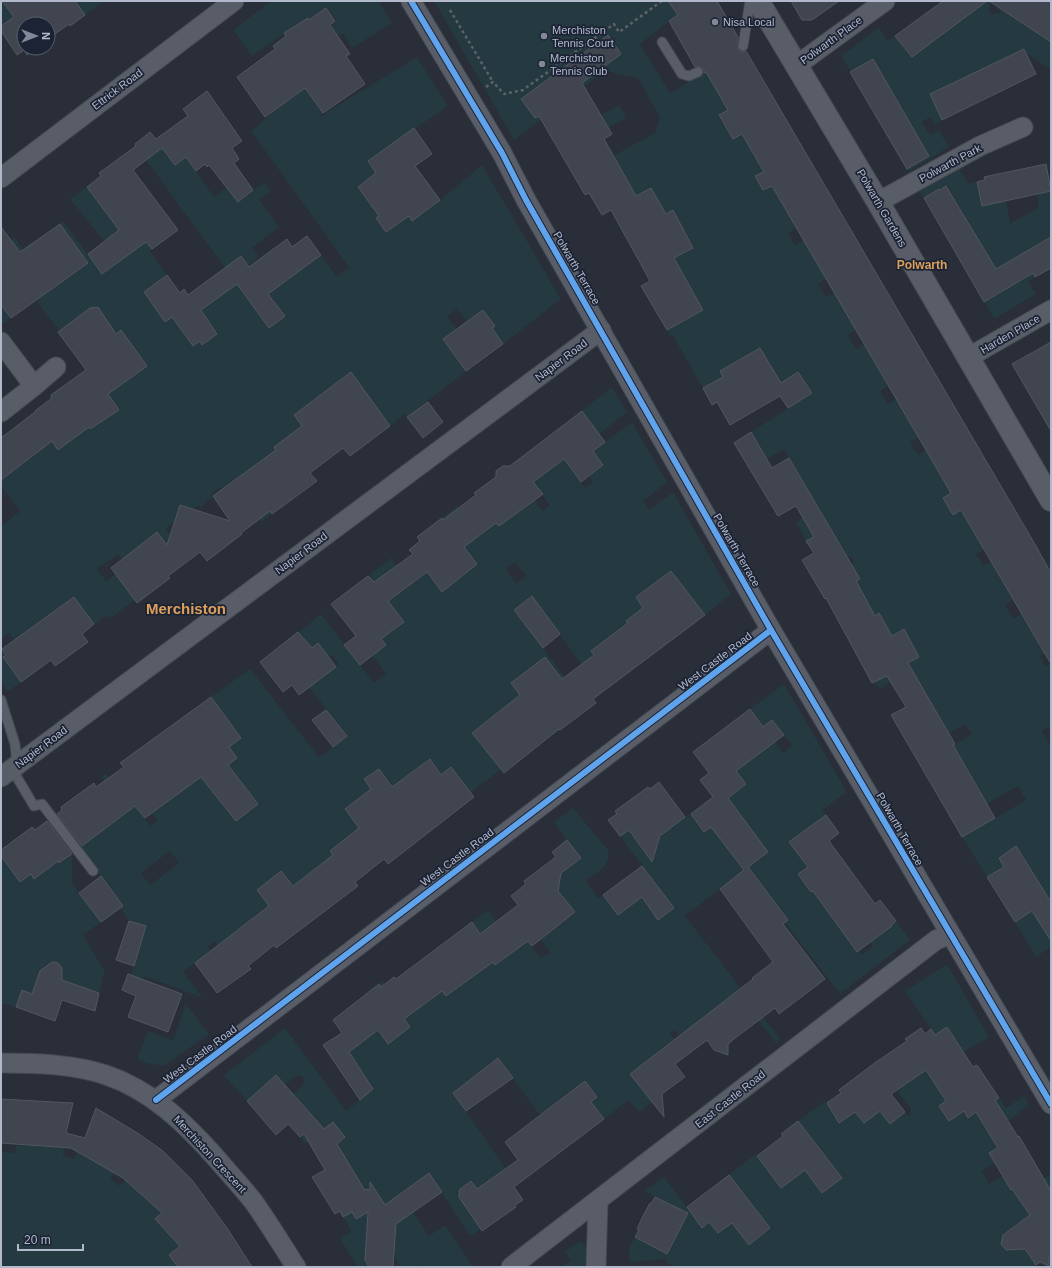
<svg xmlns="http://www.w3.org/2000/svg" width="1052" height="1268" font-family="Arial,sans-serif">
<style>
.green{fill:#253940;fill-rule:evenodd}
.building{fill:#41454f;stroke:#515661}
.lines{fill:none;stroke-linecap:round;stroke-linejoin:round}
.service-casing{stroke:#454952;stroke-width:11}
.minor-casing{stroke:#454952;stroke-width:21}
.tertiary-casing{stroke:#454952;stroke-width:24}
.path{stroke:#5c616a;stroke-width:2.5;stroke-dasharray:3 3;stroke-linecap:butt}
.service{stroke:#595d67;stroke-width:9}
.minor{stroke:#595d67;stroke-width:19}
.tertiary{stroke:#595d67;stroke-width:22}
.cycleway-casing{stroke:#1b2335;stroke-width:8}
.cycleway{stroke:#60a3ed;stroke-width:6}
.poi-dot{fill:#828898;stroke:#1b2335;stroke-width:1.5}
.labels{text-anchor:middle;stroke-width:3.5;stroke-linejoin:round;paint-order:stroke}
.poi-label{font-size:11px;fill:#b2b9cb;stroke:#1b2335;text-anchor:start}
.street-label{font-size:11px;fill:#b2b9cb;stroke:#1b2335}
.neighbourhood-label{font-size:12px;font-weight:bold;fill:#de9f5a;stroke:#1b2335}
.district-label{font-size:15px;font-weight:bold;fill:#de9f5a;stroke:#1b2335}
</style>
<rect width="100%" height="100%" fill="#292e39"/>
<g class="green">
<path d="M1 1H15L7 7 14 17 1 26Z"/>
<path d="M75 1H104L85 15Z"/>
<path d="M271 1H383L380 3 392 23 352 48 343 33 338 36 331 26 337 21 327 7 309 20 307 18 252 56 233 30Z"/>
<path d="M434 1H669L678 15 640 44 670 93 706 72 728 110 718 116 723 125 733 119 764 172 755 177 763 190 772 186 796 228 788 233 795 245 804 240 826 279 818 284 826 297 834 292 856 330 848 335 856 349 864 344 888 386 880 391 888 404 896 399 919 437 910 442 918 455 926 450 951 493 943 498 953 515 961 510 984 550 976 554 983 566 991 562 1013 600 1005 605 1013 618 1021 614 1045 653 1040 656 1045 666 1051 663V726L1042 731 1051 747V898L1049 899 1016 847 999 857 1004 867 987 877 962 837 1026 800 1018 786 987 804 968 771 920 765 972 734 965 724 949 733 922 686 900 698 891 681 879 689 875 682 919 657 904 629 892 636 879 613 875 616 860 589H843L860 579 851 564 854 562 851 557 848 558 830 528 806 541 796 522 819 508 784 449 767 459 751 432 812 393 799 372 781 383 760 348 720 371 723 377 703 388 673 336 670 337 667 330 703 309 678 265 650 281 646 274 693 248 673 210 625 237 618 224 628 218 656 196 651 188 636 196 613 156 655 133 660 117 638 78 604 71 514 140Z"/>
<path d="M990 2V14L1000 13 999 2 1015 14 1013 17 1051 42V70L1022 50 930 94 942 120 935 124 949 147 908 172 907 169 929 156 873 59 851 72 841 56 879 27 887 41 895 36 912 57 963 19 972 3ZM930 117 938 131 930 135 922 122Z"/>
<path d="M417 57 448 106 368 161 376 173 358 187 379 216 376 219 386 232 401 221 408 214 412 220 440 200 482 165 561 299 503 344 492 328 495 326 483 310 467 322 457 309 447 316 457 329 443 339 466 371 407 417 405 414 390 426 351 373 294 415 310 436 285 439 274 447 282 457 243 474 272 514 261 522 245 500 234 507 220 487 211 494 214 498 207 500 202 507 197 506 166 529 189 560 182 565 157 532 143 542 148 549 133 560 128 554 122 559 118 554 97 569 106 581 115 574 135 600 110 618 107 615 94 625 74 597 15 640 9 633 1 639V526L20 511 1 486V470L15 469 37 452 18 427 66 425 48 401 50 399 49 397 51 395 72 425 82 418 90 429 118 409 97 379 103 367 118 387 147 366 121 330 81 360 36 300 49 290 11 240 14 237 35 265 88 263 60 224 63 221 103 274 127 255 112 251 70 199 87 187 127 239 138 231 152 249 150 251 167 275 144 293 165 322 179 312 193 332 186 337 193 346 200 341 202 345 217 334 200 310 237 284 269 328 285 316 253 272 270 292 321 255 337 277 349 267 251 131 285 102 305 88 323 113 316 119Z"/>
<path d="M619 105 626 118 608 128 601 115Z"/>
<path d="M162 148 175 165 186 157 214 197 227 187 238 202 264 182 271 191 259 200 279 227 252 248 259 257 248 266 241 257 225 268 146 160Z"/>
<path d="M959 168 969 184 977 182 980 198 1006 200 1010 224 1039 207 1037 194 1051 191V237L1022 254 1035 277 1028 282 1036 294 994 319 985 302 1007 289 952 194 947 186 940 190 939 189 924 198 919 192Z"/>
<path d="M1 305 11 318 3 324 1 322Z"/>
<path d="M612 387 627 412 599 434 582 411Z"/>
<path d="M632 422 667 482 643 501 649 510 673 492 731 594 705 615 671 571 636 597 651 618 634 615 626 621 628 623 591 651 615 683 602 692 531 596 514 610 565 677 562 679 511 683 528 706 537 699 560 730 549 738 546 735 497 713 472 733 501 769 471 793 451 767 441 775 429 759 407 776 410 811 378 769 365 779 374 793 368 791 345 809 365 835 344 840 331 851 333 855 300 880 296 889 288 879 278 886 271 879 257 890 269 906 253 918 261 928 218 946 215 941 208 947 211 951 183 972 203 998 144 976 141 981 130 977 146 926 129 921 120 908 123 906 79 848 109 825 115 813 119 818 127 812 102 777 106 774 120 792 123 790 151 826 157 821 147 807 156 810 189 785 177 744 236 821 258 803 247 789 218 772 237 758 229 747 241 738 211 697 250 669 319 757 347 736 309 687 339 664 332 655 329 657 312 648 299 632 321 614 374 683 386 673 355 636 366 628 386 645 378 634 394 630 404 622 368 576 391 558 411 584 421 577 407 558 413 554 442 592 477 564 442 518 457 506 480 536 496 523 499 526 535 500 542 511 550 505 526 472 563 459 585 488 593 482 589 476 603 465 593 451ZM515 562 526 576 516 584 506 569ZM170 851 179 863 150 885 141 873Z"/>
<path d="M1 648 6 655 3 657 21 682 7 692 1 679Z"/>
<path d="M784 684 847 792 822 810 826 815 790 842 807 867 798 874 812 892 848 865 855 878 821 903 827 911 838 903 833 919 857 952 859 951 862 955 873 946 870 942 892 926 891 925 896 921 910 940 840 994 785 923 788 920 748 867 768 852 718 785 731 796 746 784 736 771 775 742 783 753 792 746 772 720 763 727 750 709Z"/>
<path d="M573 808 608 850C612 867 596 872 586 881L598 898 603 895 618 915 642 897 658 919 674 908 620 836 629 830 645 853C653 853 655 851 658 844L656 841 663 836 659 832 676 824 690 813 704 832 718 822 731 853 744 870 685 916 781 1040 776 1043 736 992 695 1023 696 1026 680 1037 675 1030 670 1033 675 1040 631 1073 652 1102 639 1112 629 1100 604 1119 591 1102 597 1097 585 1081 540 1115 497 1058 453 1093 506 1169 477 1189 471 1181 456 1192 481 1229 470 1236 429 1173 400 1193 429 1236 445 1225 473 1267H423L422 1264 417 1267H401L394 1256 396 1231 384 1216 368 1252H365V1263H367L369 1267H358L340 1239 351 1231 343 1217 352 1212 356 1219 378 1206 380 1198 377 1192 370 1190 367 1193 345 1158 329 1150 345 1137 332 1122 305 1144 300 1137 317 1122 293 1094 303 1085 304 1080 301 1076H296L285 1085 276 1075 247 1101 224 1075 285 1028 346 1111 373 1089 349 1052 378 1030 388 1044 393 1005 390 999 379 984 382 981 385 984 421 1006 442 990 447 996 459 987 455 981 488 956 496 965 505 958 498 949 494 952 472 922 488 910 508 937 519 930 541 958 550 952 529 923 541 914 553 930 575 913 541 868 556 857 565 869 580 858 554 822Z"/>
<path d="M1 856 31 874 34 878 54 856 60 864 72 856V883L101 922 83 935 102 967 105 968 99 993 60 979C61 976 63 972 62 969 60 962 52 962 47 965L45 973 40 972 32 994 22 991 16 1007 4 1003 1 1007Z"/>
<path d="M1032 911 1037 919 1051 911V947L1036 957 1015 922Z"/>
<path d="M944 966H948L989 1037 959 1055 957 1042 947 1027 935 1035 905 991Z"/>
<path d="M186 1004 209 1034 164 1066 146 1063 137 1059 148 1031 173 1040Z"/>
<path d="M926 1070 947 1100 939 1106 949 1121 964 1111 968 1118 999 1098 1006 1108 1024 1096 1029 1105 990 1134 998 1148 995 1163 982 1171 989 1184 1003 1176 1011 1190 1039 1173 1043 1179 1051 1173V1196L1030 1215 1003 1234 1001 1244 1006 1250 1021 1244 1037 1267H672V1264H667L666 1259 630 1262 629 1249 635 1237 663 1251 668 1252 670 1247 666 1246 687 1215 683 1211 645 1191 664 1177 702 1227 709 1222 719 1233 732 1223 749 1245 770 1228 729 1175 755 1154 781 1188 805 1169 823 1193 842 1178 798 1121 825 1101 839 1122 842 1093 864 1123 880 1111 890 1124 905 1112 909 1117 911 1109 890 1081 913 1079Z"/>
<path d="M16 1145 65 1147 63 1156 75 1159 77 1151 115 1173 110 1179 120 1186 125 1180 162 1213 188 1245 169 1255 178 1267H1V1152L15 1153Z"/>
<path d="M579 1242 583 1243 586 1248V1267H561L571 1260 565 1252Z"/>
</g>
<g class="building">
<path d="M2 1H75L85 15 70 26 69 24 48 39V24H24V48H37L27 55 24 50 17 55 1 31V26L14 17Z"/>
<path d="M668 1H717L738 37V49L742 52 746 51 1036 546 1051 573V664L961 510 953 515 943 498 951 493 772 186 763 190 755 176 764 172 742 134 733 139 719 115 728 110 706 72 704 73V70L701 67H695L669 21 678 15Z"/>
<path d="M791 1H839L812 20H802Z"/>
<path d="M943 1H987L912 57 895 36Z"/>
<path d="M989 1H1051V42Z"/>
<path d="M326 8 335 21 330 25 350 54 346 56 365 84 323 113 305 88 265 117 237 77 275 49 273 46 286 36 284 33 308 18 309 20Z"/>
<path d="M608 35 621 54 582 83 612 134 604 139 636 196 651 188 666 214 673 210 693 248 674 258 703 310 667 330 641 286 650 281 611 210 602 215 589 193 585 195 539 116 535 118 521 99Z"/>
<path d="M1024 49 1036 74 942 120 930 94Z"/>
<path d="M873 59 929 156 907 169 850 72Z"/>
<path d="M207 91 242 141 232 148 239 159 234 163 253 190 238 202 209 165 207 167 205 164 196 171 186 157 175 165 162 148 133 170 178 230 152 249 146 242 102 274 88 254 119 230 87 187 101 176 99 173 136 146 135 144 150 132 156 139 188 116 183 109Z"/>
<path d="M414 128 432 154 415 166 440 200 412 221 409 216 386 232 376 218 379 216 358 187 376 173 368 161Z"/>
<path d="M1046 164 1051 191 982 206 977 182 985 180 984 177Z"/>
<path d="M946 186 996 269 1051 237V268L1035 277 1033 273 984 302 924 198 939 189 940 190Z"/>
<path d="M60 224 88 263 11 318 1 305V227L20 252Z"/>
<path d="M307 236 321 255 268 294 285 316 269 328 237 284 201 310 217 334 202 345 200 341 193 346 172 317 165 322 144 292 167 275 180 293 184 289 188 295 241 256 249 267 287 239 292 247Z"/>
<path d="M98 307 116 334 121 330 147 366 108 394 119 410 90 429 89 427 58 450 52 441 1 480V438L35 412V411L52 398 51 395 86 370 58 332 90 308Z"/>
<path d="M483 310 495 326 492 328 503 344 466 371 443 339Z"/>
<path d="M1051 342V431L1012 364Z"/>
<path d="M760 348 781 383 798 372 812 393 788 408 780 396 730 425 717 402 712 405 703 388 723 377 720 371Z"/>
<path d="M351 372 390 426 350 456 343 448 310 473 317 481 272 514 270 511 241 533 242 534 207 561 200 552 168 576 170 578 137 603 111 568 157 532 167 545 180 505 230 521 213 496 276 450 274 447 302 426 294 415Z"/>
<path d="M428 402 443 422 423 438 407 417Z"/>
<path d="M582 411 605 442 593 451 603 465 581 482 564 459 533 482 543 494 499 526 496 523 464 547 477 564 442 592 427 572 388 601 404 622 381 639 386 645 360 665 344 645 356 636 331 604 368 576 374 582 413 554 409 550 420 541 417 537 442 518 443 520 476 495 474 493 496 477V471L503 466H510Z"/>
<path d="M751 432 772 468 789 458 860 579 856 581 875 616 879 613 892 636 904 629 919 657 908 663 955 744 953 745 995 818 962 837 891 715 906 707 887 676 872 683 826 598 825 599 802 560 814 553 806 541 814 537 796 506 778 516 734 443Z"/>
<path d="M671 571 705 615 593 699 596 703 560 730 559 729 504 773 472 733 520 695 511 683 545 657 562 679 594 655 591 651 628 623 626 621 643 608 636 597Z"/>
<path d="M532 596 560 634 543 648 514 610Z"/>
<path d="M74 597 94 624 82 634 88 642 55 666 51 660 21 682 3 657 6 655 2 649Z"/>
<path d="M298 632 312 648 318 643 336 667 299 695 292 685 283 692 260 662Z"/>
<path d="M211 697 241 738 229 747 237 758 228 765 258 804 236 821 201 777 145 818 135 806 82 846 57 814 62 810 61 807 94 783 96 787 124 767 120 763Z"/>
<path d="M750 709 763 727 772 720 784 735 736 771 746 784 728 798 768 852 748 867 788 920 783 924 825 979 779 1014 775 1008 734 1039 728 1044V1055L714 1050 707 1040 675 1064 685 1077 662 1094 664 1117 630 1074 753 979 752 978 773 962 720 889 744 870 711 827 704 832 691 814 713 797 700 780 709 773 693 752Z"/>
<path d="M326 710 347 736 333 747 312 720Z"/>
<path d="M430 759 441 775 451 767 474 797 388 864 384 859 355 882 358 886 276 948 274 945 248 966 251 969 217 993 195 963 269 906 257 890 281 871 293 886 333 855 330 851 359 828 345 809 371 789 364 779 379 769 392 787Z"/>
<path d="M659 782 685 817 660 836 652 862 629 830 620 836 608 820 617 814 615 811 648 787 650 789Z"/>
<path d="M826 815 839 833 829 841 875 904 880 900 896 921 891 925 892 926 857 952 813 891 811 892 798 874 808 867 789 842Z"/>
<path d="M47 821 72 854 59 863 58 861 34 879 31 874 20 882 1 856V850L32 827 35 830Z"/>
<path d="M567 840 581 858 561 873 558 891 575 912 532 946 528 941 495 965 493 962 446 996 442 991 404 1019 410 1027 388 1044 378 1030 349 1052 373 1089 360 1100 323 1045 342 1033 333 1020 379 984 381 987 394 977 396 979 472 922 480 934 518 905 511 896 526 884 524 881 556 857 552 852Z"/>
<path d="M1016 846 1051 902V941L1032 911 1015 922 987 877 1004 867 999 858Z"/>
<path d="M642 866 674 908 658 920 642 897 618 915 603 895Z"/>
<path d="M101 876 123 906 101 922 79 893Z"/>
<path d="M129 921 146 926 134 966 116 960Z"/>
<path d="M52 962 58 963 62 968V980L99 993 95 1011 62 1000 55 1021 16 1007 22 990 32 994 40 971Z"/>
<path d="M128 974 182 994 168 1032 128 1017 136 996 122 990Z"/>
<path d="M947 1027 973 1067 977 1065 999 1098 995 1100 1018 1137 1019 1136 1051 1191V1255L1049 1256V1266L1040 1262 1036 1265 1025 1249 1006 1250 1001 1244 1003 1235 1030 1215 1012 1189 1011 1190 989 1153 998 1148 976 1112 968 1118 964 1111 949 1121 939 1106 946 1101 926 1070 891 1094 905 1112 890 1124 880 1111 864 1123 855 1112 839 1123 827 1103 841 1093 839 1090 876 1062 907 1041 905 1039 921 1028 925 1034 931 1029 935 1035Z"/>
<path d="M498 1058 513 1078 466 1111 453 1093Z"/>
<path d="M276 1075 324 1129 333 1122 345 1137 337 1144 364 1189 370 1190V1182L385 1205 429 1173 442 1192 396 1224 393 1267H369L365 1260 368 1212 356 1219 352 1212 343 1217 340 1211 335 1214 312 1177 325 1170 304 1134 300 1137 288 1124 276 1135 247 1101Z"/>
<path d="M585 1081 597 1097 591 1102 604 1119 514 1187 523 1200 515 1205 516 1207 482 1231 459 1197V1190L471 1181 477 1189 518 1160 505 1142Z"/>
<path d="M1 1099 73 1103 66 1133 85 1138 96 1108 139 1134 163 1151 192 1180 227 1228 252 1267H178L169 1255 180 1246 155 1219 162 1213 123 1178 71 1148 1 1143Z"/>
<path d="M798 1121 842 1178 822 1193 805 1170 781 1188 757 1156 783 1136 781 1134Z"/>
<path d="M729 1175 770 1228 749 1245 732 1223 718 1233 709 1222 702 1228 687 1207Z"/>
<path d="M655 1197 688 1213 667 1254 635 1237 639 1230 637 1229 643 1216 650 1203 651 1204Z"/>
</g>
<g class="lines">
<defs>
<g id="service">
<path d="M662 42 682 74 689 76 698 72"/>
<path d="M743 46 750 1"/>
<path d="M1 700 15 744 17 765"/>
<path d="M12 769 34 806 42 804 93 871"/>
</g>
<g id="minor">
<path d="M411 1 502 153 526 200 771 630 1051 1104"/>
<path d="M797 65 885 1"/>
<path d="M1 178 234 1"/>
<path d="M878 202 980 146 1023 127"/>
<path d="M1 342 34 386 1 412"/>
<path d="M969 357 1051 310"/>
<path d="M34 386 56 367"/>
<path d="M1 777 601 330"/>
<path d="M1 1063C36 1063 73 1064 106 1075 151 1090 185 1123 216 1158 228 1172 241 1186 253 1201 268 1222 282 1245 296 1267"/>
<path d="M156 1100 771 630"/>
<path d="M511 1267 936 940 950 934"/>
<path d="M596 1267 598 1201"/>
</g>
<path id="tertiary" d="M758 1 878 202 1051 500"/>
</defs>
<use href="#service" class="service-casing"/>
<use href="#minor" class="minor-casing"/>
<use href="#tertiary" class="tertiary-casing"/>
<g class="path">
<path d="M450 10 493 82"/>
<path d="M486 87 493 82 504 94 523 90 614 24 619 32 662 1"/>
</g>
<use href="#service" class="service"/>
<use href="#minor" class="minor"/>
<use href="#tertiary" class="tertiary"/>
<defs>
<g id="cycleway">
<path d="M411 1 502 153 526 200 771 630 1051 1104"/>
<path d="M156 1100 771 630"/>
</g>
</defs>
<use href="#cycleway" class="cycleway-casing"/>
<use href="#cycleway" class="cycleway"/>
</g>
<g class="poi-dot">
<circle cx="715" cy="22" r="4"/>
<circle cx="544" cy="36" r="4"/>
<circle cx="542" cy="64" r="4"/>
</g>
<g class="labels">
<g class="poi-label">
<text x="723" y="26">Nisa Local</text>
<text x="552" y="34">Merchiston<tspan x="552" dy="13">Tennis Court</tspan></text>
<text x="550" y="62">Merchiston<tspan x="550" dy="13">Tennis Club</tspan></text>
</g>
<g class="street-label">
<text transform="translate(831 40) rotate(-36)" y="4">Polwarth Place</text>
<text transform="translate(117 89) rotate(-37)" y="4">Ettrick Road</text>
<text transform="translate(950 163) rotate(-28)" y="4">Polwarth Park</text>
<text transform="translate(882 208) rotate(60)" y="4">Polwarth Gardens</text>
<text transform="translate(577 268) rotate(60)" y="4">Polwarth Terrace</text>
<text transform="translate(1010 334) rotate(-30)" y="4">Harden Place</text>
<text transform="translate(561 360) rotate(-37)" y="4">Napier Road</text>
<text transform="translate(737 550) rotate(60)" y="4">Polwarth Terrace</text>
<text transform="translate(301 553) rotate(-37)" y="4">Napier Road</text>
<text transform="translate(715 661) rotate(-37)" y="4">West Castle Road</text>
<text transform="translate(41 747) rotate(-37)" y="4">Napier Road</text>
<text transform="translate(900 829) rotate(60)" y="4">Polwarth Terrace</text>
<text transform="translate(457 857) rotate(-37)" y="4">West Castle Road</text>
<text transform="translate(200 1054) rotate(-37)" y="4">West Castle Road</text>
<text transform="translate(730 1099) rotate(-38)" y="4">East Castle Road</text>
<text transform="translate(210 1154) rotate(47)" y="4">Merchiston Crescent</text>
</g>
<g class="neighbourhood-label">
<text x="922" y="269">Polwarth</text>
</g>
<g class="district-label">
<text x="186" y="614">Merchiston</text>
</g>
</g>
<rect width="1052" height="1268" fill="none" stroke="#b2b9cb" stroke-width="4"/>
<g transform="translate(36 36) rotate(90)"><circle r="19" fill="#1b2335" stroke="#575f71"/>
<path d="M0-3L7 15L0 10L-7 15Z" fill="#828898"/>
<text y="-6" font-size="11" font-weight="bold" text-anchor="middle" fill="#b2b9cb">N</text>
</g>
<path d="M18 1244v6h65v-6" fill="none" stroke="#b2b9cb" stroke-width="2"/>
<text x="24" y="1244" font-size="12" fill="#b2b9cb" stroke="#1b2335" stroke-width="3" paint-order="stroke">20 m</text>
</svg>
